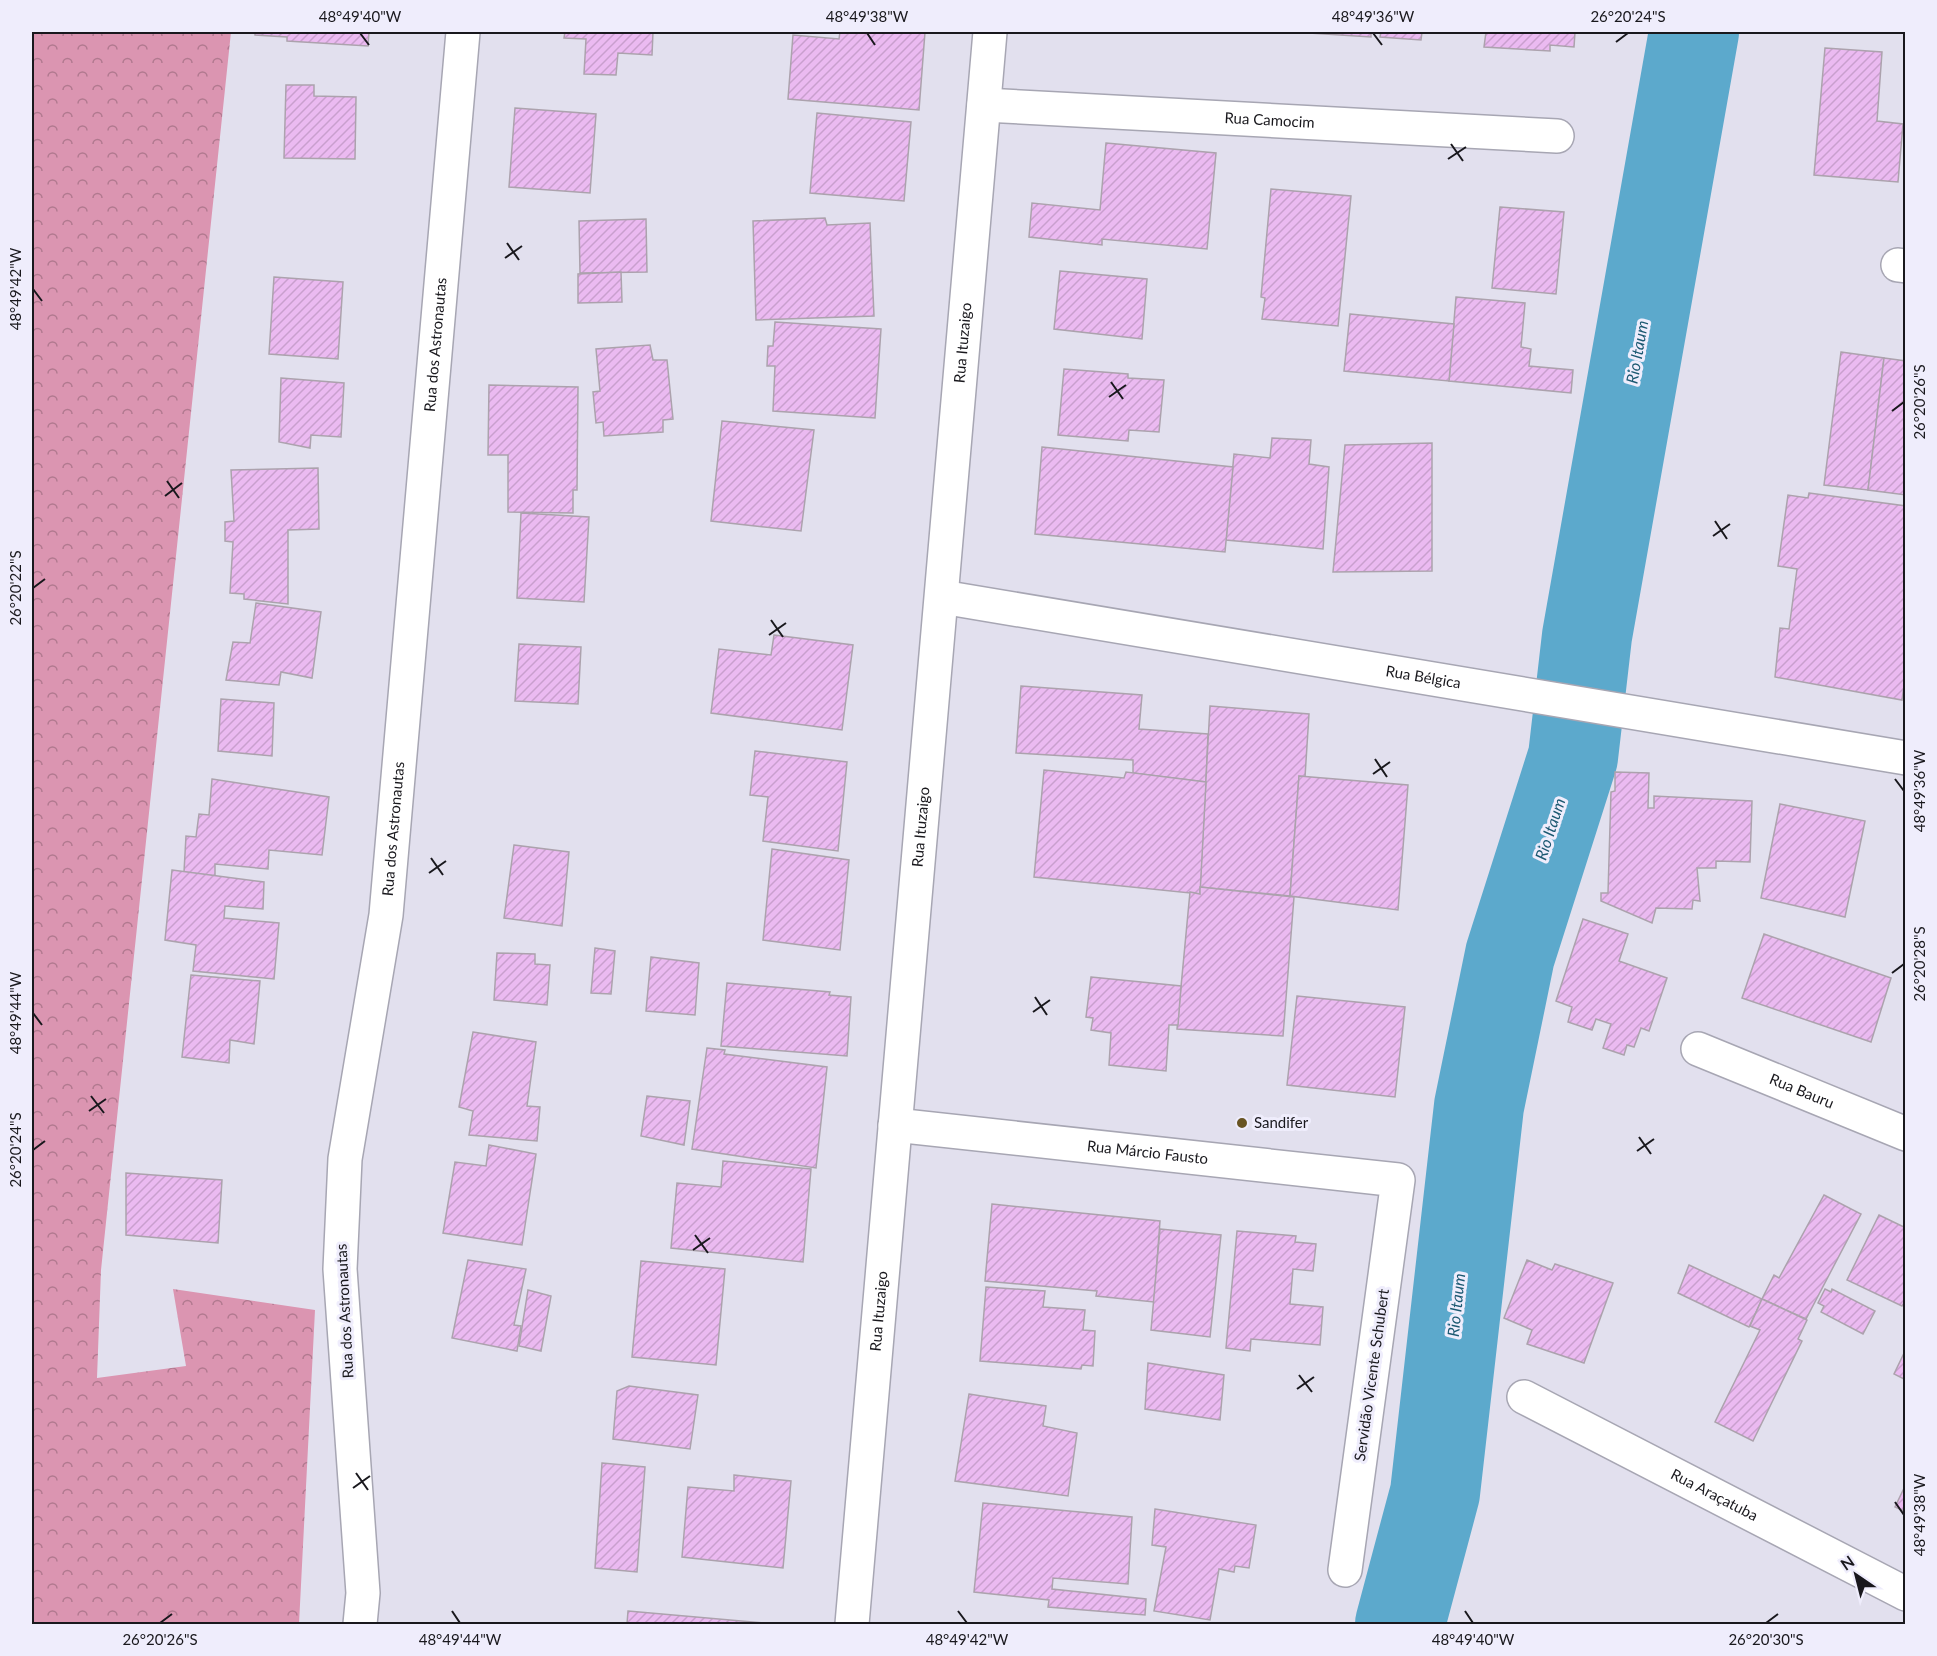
<svg xmlns="http://www.w3.org/2000/svg" width="1937" height="1656" font-family="Lato,sans-serif">
<style>
.forest{fill:url(#forest-crowns)}
.lines{fill:none;stroke-linecap:round;stroke-linejoin:round}
.river{stroke:#5ca9cc;stroke-width:90}
.building{fill:url(#building-hatch);stroke:#aca2ad;stroke-width:1.5}
.minor-casing{stroke:#a7a6b3;stroke-width:36}
.tertiary-casing{stroke:#a7a6b3;stroke-width:36}
.minor{stroke:#fff;stroke-width:33}
.tertiary{stroke:#fff;stroke-width:33}
.ticks{fill:none;stroke:#19181d;stroke-width:2}
.poi-dot{fill:#685422;stroke:#efedfc;stroke-width:2}
.labels{text-anchor:middle;stroke-width:6;stroke-linejoin:round;paint-order:stroke}
.street-label{font-size:15px;fill:#19181d;stroke:#efedfc}
.poi-label{font-size:15px;fill:#19181d;stroke:#efedfc;text-anchor:start}
.water-label{font-size:16px;font-style:italic;fill:#1b5871;stroke:#efedfc}
.neatline{fill:none;stroke:#19181d;stroke-width:2}
.ticks-label{font-size:15px;text-anchor:middle;fill:#19181d}
</style>
<defs>
<pattern id="forest-crowns" width="20" height="18" patternUnits="userSpaceOnUse" patternTransform="scale(1.5)"><rect width="20" height="18" fill="#db95b1"/><path d="M2 6a3 3 0 1 1 6 0M12 15a3 3 0 1 1 6 0" fill="none" stroke="#b1798f"/></pattern>
<pattern id="building-hatch" width="6" height="6" patternUnits="userSpaceOnUse" patternTransform="scale(1.5)"><rect width="6" height="6" fill="#ebbaf1"/><path d="M-1 1l2-2M0 6l6-6M5 7l2-2" fill="none" stroke="#c99fce"/></pattern>
</defs>
<rect width="100%" height="100%" fill="#e2e0ee"/>
<path class="forest" d="M32 32H231L101 1270 97 1378 186 1366 173 1289 315 1310 299 1624H32Z"/>
<g class="lines">
<path class="river" d="M1400 1624 1435 1493 1479 1106 1510 955 1573 757 1587 636 1694 32"/>
</g>
<g class="building">
<path d="M255 32H369L368 46 287 41V37L255 35Z"/>
<path d="M565 32H653L652 55 618 53 616 75 584 74 586 39 564 38Z"/>
<path d="M840 32H925L919 110 788 99 793 35 839 39Z"/>
<path d="M1293 32H1371V37Z"/>
<path d="M1381 32H1422L1421 40 1380 37Z"/>
<path d="M1486 32H1575L1574 47 1550 45V51L1484 47Z"/>
<path d="M1825 48 1882 52 1877 121 1903 124 1898 182 1814 175Z"/>
<path d="M286 85H314V96L356 97 355 159 284 158Z"/>
<path d="M515 108 596 114 590 193 509 187Z"/>
<path d="M817 113 911 122 904 201 810 193Z"/>
<path d="M1106 143 1216 153 1207 249 1102 239V245L1029 237 1032 203 1100 210Z"/>
<path d="M1271 189 1351 196 1338 326 1262 319 1265 298 1261 297Z"/>
<path d="M1500 207 1564 212 1556 294 1492 288Z"/>
<path d="M825 218 827 225 870 223 874 316 756 320 753 221Z"/>
<path d="M646 219 647 272 580 273 579 221Z"/>
<path d="M1060 271 1147 279 1142 339 1054 329Z"/>
<path d="M621 272 622 302 578 303V274Z"/>
<path d="M274 277 343 282 338 359 269 354Z"/>
<path d="M1456 297 1525 303 1521 347 1531 349 1529 366 1573 370 1571 393 1449 381Z"/>
<path d="M1350 314 1454 324 1449 381 1344 371Z"/>
<path d="M775 322 881 329 875 418 773 411 775 366H767L768 346H773Z"/>
<path d="M650 345 653 360H667L673 419 663 420V432L604 436 603 422 596 423 593 392 600 391 596 349Z"/>
<path d="M1841 352 1884 358 1868 490 1824 485Z"/>
<path d="M1884 358 1906 361V495L1868 490Z"/>
<path d="M1064 369 1128 374V378L1164 380 1159 432 1129 430 1128 441 1058 435Z"/>
<path d="M281 378 344 383 341 437 311 435 310 448 279 442Z"/>
<path d="M489 385 578 387 577 490H573V513L508 512V455H488Z"/>
<path d="M722 421 814 430 801 531 711 521Z"/>
<path d="M1272 438 1311 440 1309 464 1329 467 1323 549 1226 540 1234 454 1270 458Z"/>
<path d="M1432 443V571L1333 572 1345 445Z"/>
<path d="M1042 447 1233 467 1225 552 1035 534Z"/>
<path d="M318 468 319 529 288 530V604L244 599V594L230 593 233 542 225 541V522L234 521 231 470Z"/>
<path d="M1809 493 1906 506V671L1902 700 1775 677 1780 628 1789 629 1797 569 1778 566 1788 495 1808 498Z"/>
<path d="M521 513 589 517 584 602 517 598Z"/>
<path d="M256 603 321 612 312 678 281 672 279 685 226 680 233 642 250 643Z"/>
<path d="M774 635 853 645 842 730 711 713 719 649 771 655Z"/>
<path d="M519 644 581 647 578 704 515 701Z"/>
<path d="M1021 686 1142 695 1139 729 1208 734 1206 782 1133 773V760L1016 753Z"/>
<path d="M221 699 274 703 272 756 218 751Z"/>
<path d="M1210 706 1309 714 1305 777 1299 776 1290 896 1200 887Z"/>
<path d="M755 751 847 762 838 851 763 841 768 797 750 795Z"/>
<path d="M1044 770 1124 778 1126 772 1206 782 1200 894 1034 877Z"/>
<path d="M1615 772 1649 773 1648 808H1654V796L1752 801 1750 862 1716 861V868H1697L1700 901 1693 900 1692 909 1656 908 1652 923 1601 901V893H1608L1611 792 1615 791Z"/>
<path d="M1299 776 1408 785 1398 910 1290 896Z"/>
<path d="M212 779 329 797 322 855 269 850 268 869 215 864V876L184 872 186 836 196 837 199 814 209 815Z"/>
<path d="M1780 804 1865 821 1845 917 1761 898Z"/>
<path d="M514 845 569 852 562 926 504 918Z"/>
<path d="M772 849 849 860 840 950 763 940Z"/>
<path d="M172 870 264 882 263 909 225 906 224 918 279 923 274 979 193 971 196 945 165 940Z"/>
<path d="M1200 887 1294 897 1283 1036 1177 1029 1190 892 1200 894Z"/>
<path d="M1583 919 1628 934 1619 961 1667 978 1649 1031 1641 1028 1634 1047 1627 1045 1624 1055 1603 1048 1611 1024 1596 1019 1592 1030 1568 1022 1572 1007 1556 1001Z"/>
<path d="M1764 934 1891 978 1871 1042 1742 998Z"/>
<path d="M595 948 615 951 611 994 591 993Z"/>
<path d="M497 953 535 954V964L550 965 547 1005 494 1000Z"/>
<path d="M651 957 699 963 695 1015 646 1011Z"/>
<path d="M191 975 260 981 254 1044 230 1040 229 1063 182 1057Z"/>
<path d="M1091 977 1181 986 1178 1025H1169L1166 1071 1109 1065 1111 1033 1091 1030 1093 1018 1086 1017Z"/>
<path d="M727 983 830 992 829 995 851 997 847 1056 721 1046Z"/>
<path d="M1297 996 1405 1007 1395 1097 1287 1085Z"/>
<path d="M473 1032 536 1042 527 1106 540 1107 537 1141 469 1135 473 1111 459 1107Z"/>
<path d="M707 1048 725 1050 724 1054 827 1067 816 1168 692 1149Z"/>
<path d="M647 1096 690 1101 684 1145 641 1136Z"/>
<path d="M489 1145 536 1154 522 1245 443 1233 455 1162 486 1166Z"/>
<path d="M723 1161 811 1169 803 1262 671 1248 677 1183 721 1187Z"/>
<path d="M126 1173 222 1180 218 1243 126 1235Z"/>
<path d="M1824 1195 1861 1214 1806 1319 1762 1299 1774 1275 1779 1278Z"/>
<path d="M992 1204 1160 1221 1154 1302 1096 1296 1097 1291 985 1281Z"/>
<path d="M1879 1215 1906 1228V1300L1902 1306 1847 1280Z"/>
<path d="M1160 1229 1221 1235 1210 1337 1151 1330Z"/>
<path d="M1237 1231 1296 1236 1295 1242 1316 1244 1313 1271 1293 1269 1290 1304 1323 1307 1320 1345 1251 1339 1250 1351 1226 1348Z"/>
<path d="M468 1260 526 1269 514 1325 521 1326 517 1351 452 1338Z"/>
<path d="M1527 1260 1552 1270 1555 1264 1613 1283 1584 1363 1527 1344 1532 1330 1504 1318Z"/>
<path d="M641 1261 725 1269 716 1365 632 1357Z"/>
<path d="M1689 1265 1762 1299 1749 1327 1678 1293Z"/>
<path d="M986 1287 1045 1291 1043 1307 1085 1310 1083 1330 1095 1331 1093 1366 1082 1365 1081 1369 980 1361Z"/>
<path d="M1825 1289 1831 1292 1832 1289 1875 1311 1863 1334 1821 1312 1824 1306 1818 1303Z"/>
<path d="M528 1290 551 1296 541 1351 519 1346Z"/>
<path d="M1762 1299 1807 1320 1798 1339 1802 1341 1753 1441 1715 1422 1760 1330 1750 1326Z"/>
<path d="M1906 1349V1380L1894 1374Z"/>
<path d="M1148 1363 1224 1375 1220 1420 1145 1409Z"/>
<path d="M629 1386 698 1395 690 1449 613 1439 617 1391Z"/>
<path d="M969 1394 1046 1406 1043 1426 1077 1433 1068 1496 955 1481Z"/>
<path d="M602 1463 645 1467 637 1572 595 1568Z"/>
<path d="M734 1475 791 1481 783 1568 682 1557 688 1487 734 1491Z"/>
<path d="M1906 1484V1512L1895 1507Z"/>
<path d="M983 1503 1132 1517 1128 1584 1053 1578 1052 1589 1146 1599 1145 1615 1048 1607 1049 1600 974 1592Z"/>
<path d="M1155 1509 1256 1525 1249 1568 1235 1566 1234 1572 1219 1569 1210 1620 1154 1611 1166 1547 1152 1545Z"/>
<path d="M628 1611 775 1624H627Z"/>
</g>
<g class="lines">
<defs>
<g id="minor">
<path id="s1" d="M984 105 1557 136"/>
<path d="M1898 265 1906 266"/>
<path id="s2" d="M1698 1049 1906 1134"/>
<path id="s3" d="M895 1125 1398 1180 1345 1570"/>
<path id="s4" d="M1524 1397 1906 1594"/>
<path id="s5" d="M360 1624 363 1593 340 1269 345 1159 386 915 463 32"/>
</g>
<g id="tertiary">
<path id="s6" d="M942 597 1906 758"/>
<path id="s7" d="M852 1624 990 32"/>
</g>
</defs>
<use href="#minor" class="minor-casing"/>
<use href="#tertiary" class="tertiary-casing"/>
<use href="#minor" class="minor"/>
<use href="#tertiary" class="tertiary"/>
</g>
<path class="ticks" d="M360 33 369 45M867 33 875 45M1373 33 1382 45M1616 42 1628 33M1451 144 1463 161M1448 159 1466 147M507 243 519 260M505 258 522 246M33 289 42 301M1111 382 1123 399M1109 397 1126 385M1892 411 1904 402M167 481 179 498M165 496 182 483M1715 521 1727 539M1713 536 1730 524M33 588 45 579M771 620 783 637M769 635 786 623M1375 759 1387 777M1373 774 1390 762M1895 779 1904 791M431 858 443 875M429 873 446 861M1892 973 1904 964M1035 997 1047 1015M1033 1012 1050 1000M33 1013 42 1025M91 1096 104 1113M89 1111 106 1099M1639 1137 1651 1154M33 1150 45 1141M1637 1151 1654 1139M695 1235 708 1253M693 1250 710 1238M1299 1375 1312 1392M1297 1389 1314 1377M356 1473 368 1490M353 1488 370 1476M1895 1502 1904 1515M452 1611 460 1623M958 1611 967 1623M1465 1611 1473 1623M160 1623 172 1614M1766 1623 1778 1614"/>
<circle class="poi-dot" cx="1242" cy="1123" r="6"/>
<g class="labels">
<g class="street-label">
<text dy="5" stroke="none"><textPath href="#s1" startOffset="286">Rua Camocim</textPath></text>
<text dy="5" stroke="none"><textPath href="#s7" startOffset="1286">Rua Ituzaigo</textPath></text>
<text dy="5" stroke="none"><textPath href="#s5" startOffset="1286">Rua dos Astronautas</textPath></text>
<text dy="5" stroke="none"><textPath href="#s6" startOffset="488">Rua Bélgica</textPath></text>
<text dy="5" stroke="none"><textPath href="#s7" startOffset="800">Rua Ituzaigo</textPath></text>
<text dy="5" stroke="none"><textPath href="#s5" startOffset="800">Rua dos Astronautas</textPath></text>
<text dy="5" stroke="none"><textPath href="#s2" startOffset="112">Rua Bauru</textPath></text>
<text dy="5" stroke="none"><textPath href="#s3" startOffset="254">Rua Márcio Fausto</textPath></text>
<text transform="translate(345 1311) rotate(-93)" y="5">Rua dos Astronautas</text>
<text dy="5" stroke="none"><textPath href="#s7" startOffset="314">Rua Ituzaigo</textPath></text>
<text transform="translate(1372 1375) rotate(-82)" y="5">Servidão Vicente Schubert</text>
<text dy="5" stroke="none"><textPath href="#s4" startOffset="214">Rua Araçatuba</textPath></text>
</g>
<g class="poi-label">
<text x="1254" y="1128">Sandifer</text>
</g>
<g class="water-label">
<text transform="translate(1637 352) rotate(-80)" y="6">Rio Itaum</text>
<text transform="translate(1550 829) rotate(-72)" y="6">Rio Itaum</text>
<text transform="translate(1456 1305) rotate(-84)" y="6">Rio Itaum</text>
</g>
</g>
<rect width="1937" height="1656" fill="none" stroke="#efedfc" stroke-width="66"/>
<g transform="translate(1856 1575) rotate(325)" stroke="#efedfc" stroke-width="4.5" paint-order="stroke">
<path d="M0-4.5L10 22L0 15L-10 22Z" fill="#19181d"/>
<text y="-9" font-size="16" font-weight="bold" text-anchor="middle" fill="#19181d">N</text>
</g>
<rect x="33" y="33" width="1871" height="1590" class="neatline"/>
<g class="ticks-label">
<text x="360" y="22">48°49'40"W</text>
<text x="867" y="22">48°49'38"W</text>
<text x="1373" y="22">48°49'36"W</text>
<text x="1628" y="22">26°20'24"S</text>
<text transform="translate(16 289) rotate(-90)" y="5">48°49'42"W</text>
<text transform="translate(1920 402) rotate(-90)" y="5">26°20'26"S</text>
<text transform="translate(16 588) rotate(-90)" y="5">26°20'22"S</text>
<text transform="translate(1920 791) rotate(-90)" y="5">48°49'36"W</text>
<text transform="translate(1920 964) rotate(-90)" y="5">26°20'28"S</text>
<text transform="translate(16 1013) rotate(-90)" y="5">48°49'44"W</text>
<text transform="translate(16 1150) rotate(-90)" y="5">26°20'24"S</text>
<text transform="translate(1920 1515) rotate(-90)" y="5">48°49'38"W</text>
<text x="160" y="1645">26°20'26"S</text>
<text x="460" y="1645">48°49'44"W</text>
<text x="967" y="1645">48°49'42"W</text>
<text x="1473" y="1645">48°49'40"W</text>
<text x="1766" y="1645">26°20'30"S</text>
</g>
</svg>
